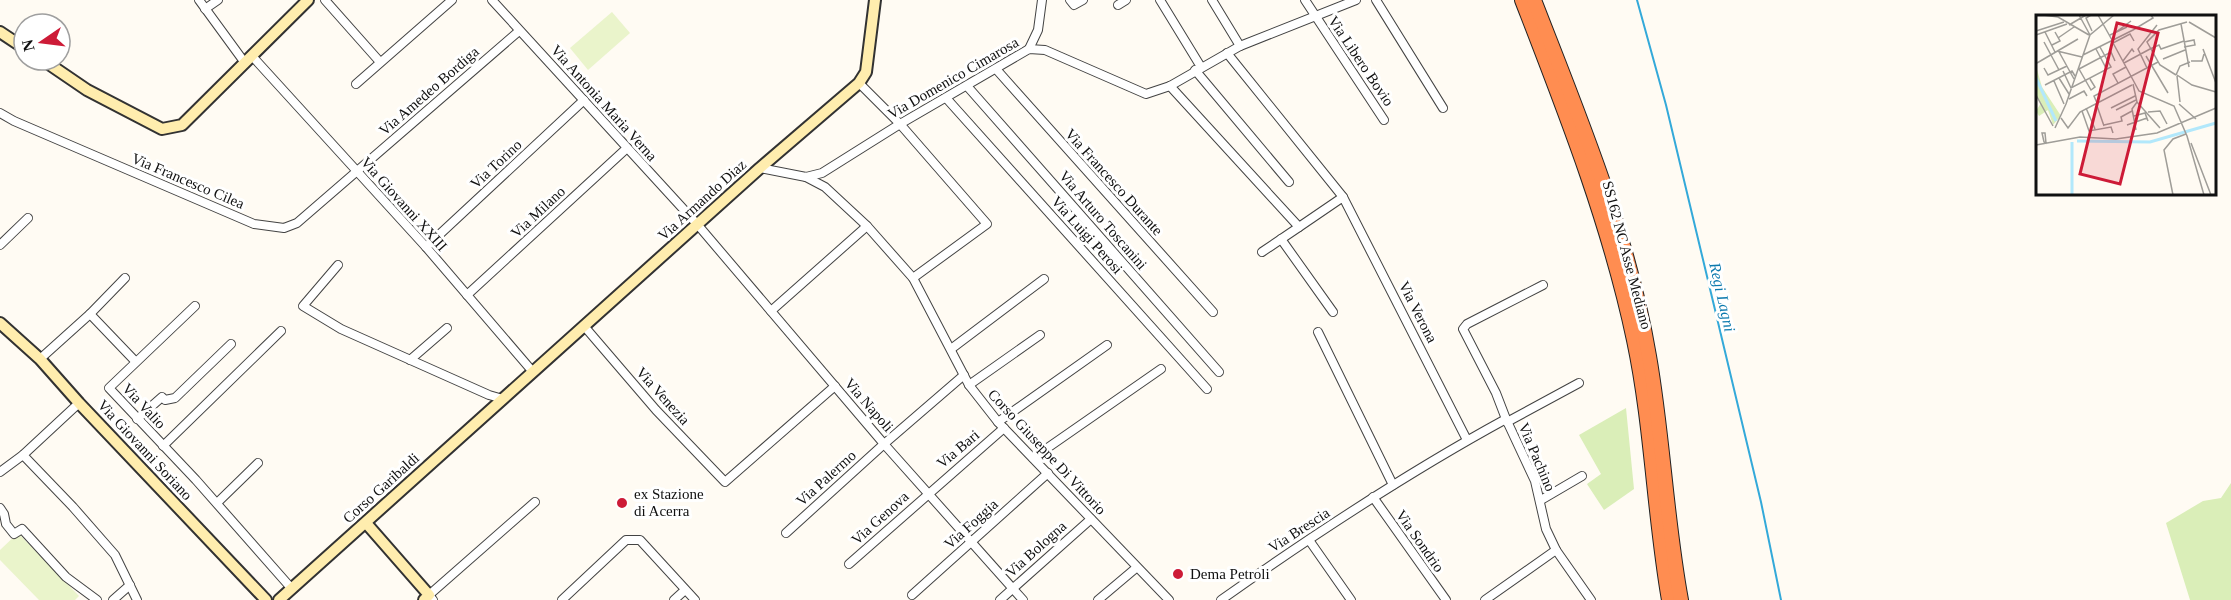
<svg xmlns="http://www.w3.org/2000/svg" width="2231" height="600" font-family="'Times New Roman',serif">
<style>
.green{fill:#daeeb8}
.pitch{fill:#eaf4cb}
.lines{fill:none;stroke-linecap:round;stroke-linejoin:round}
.stream{stroke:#33a9d9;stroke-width:2}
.street-casing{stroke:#434343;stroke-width:10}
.secondary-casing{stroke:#323232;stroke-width:14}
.highway-casing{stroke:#212121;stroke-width:16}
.street{stroke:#fff;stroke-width:8}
.secondary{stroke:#ffedae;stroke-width:10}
.highway{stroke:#ff8d51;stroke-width:14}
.poi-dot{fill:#cd1b37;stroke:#fff;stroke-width:2}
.labels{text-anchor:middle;stroke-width:6;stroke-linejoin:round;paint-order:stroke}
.street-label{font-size:15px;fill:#101010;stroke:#fff}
.poi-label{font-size:15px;fill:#101010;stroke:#fff;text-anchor:start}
.water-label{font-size:16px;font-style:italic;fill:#0d7aae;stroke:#fff}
.inset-river{fill:none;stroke:#b2e8fb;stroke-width:3}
.inset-road{fill:none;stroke:#9f9d98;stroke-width:1.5}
.view{fill:#cd1b37;fill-opacity:0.15;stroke:#cd1b37;stroke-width:3}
.inset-edge{fill:none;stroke:#101010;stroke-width:3}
</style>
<rect width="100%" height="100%" fill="#fffbf3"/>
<g class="green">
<path d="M1626 408 1634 489 1604 510 1587 484 1601 474 1579 435Z"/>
<path d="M2231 483V600H2190L2166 523 2203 501 2221 498Z"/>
</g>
<g class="pitch">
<path d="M612 12 630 33 588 70 570 48Z"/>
<path d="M18 533 79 596 75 600H39L0 560V550Z"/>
</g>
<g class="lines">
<path class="stream" d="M1637 0 1666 105 1761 502 1781 600"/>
<defs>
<g id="street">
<path d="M199 0 245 63"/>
<path d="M325 0 380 62"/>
<path d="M492 0 697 224 884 444 1023 600"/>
<path d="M1070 0 1074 5 1083 0"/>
<path d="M1160 0 1201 67"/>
<path d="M1212 0 1240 46"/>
<path d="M1305 0 1384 120"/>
<path d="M1376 0 1443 108"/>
<path d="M1118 5 1126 0"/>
<path d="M205 9 218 0"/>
<path d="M1029 49 1038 30 1042 0"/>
<path d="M1227 53 1343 197"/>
<path d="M252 56 426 247 533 372"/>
<path d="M996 69 1213 312"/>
<path d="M1195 70 1289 182"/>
<path d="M859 83 900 124 987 224 913 278"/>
<path d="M356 84 452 0"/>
<path d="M967 86 1219 372"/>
<path d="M1170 86 1299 227 1343 197 1467 440"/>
<path d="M947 99 1207 389"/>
<path d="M0 113 14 121 254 224 284 228 297 223 519 31"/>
<path d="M760 168 806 177 822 173 900 124 1029 49 1045 50 1146 94 1170 86 1240 46 1356 0"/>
<path d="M806 177 825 187 867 226 913 278 969 385 998 422 1169 600"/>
<path d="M1281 239 1333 312"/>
<path d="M0 245 28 218"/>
<path d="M426 247 584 100"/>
<path d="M1262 252 1299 227"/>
<path d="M338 265 303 306 341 329 489 395 503 399"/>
<path d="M1543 285 1467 324 1463 329 1496 393 1506 419 1535 481 1546 529 1556 550 1591 600"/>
<path d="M467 295 627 148"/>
<path d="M195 306 109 388 196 480 292 589"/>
<path d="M771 311 867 226"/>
<path d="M90 314 135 361"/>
<path d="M584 326 656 410 725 482 835 386"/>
<path d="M1318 332 1393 485"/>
<path d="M951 349 1044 279"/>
<path d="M40 359 90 314 125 278"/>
<path d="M410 360 447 328"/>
<path d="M969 385 1040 335"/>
<path d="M137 419 162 397 165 400 175 398 231 344"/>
<path d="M998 422 1107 345"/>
<path d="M1507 422 1579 383"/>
<path d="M163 446 281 331"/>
<path d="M23 455 73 507 115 555 137 600"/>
<path d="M1033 458 1161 369"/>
<path d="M0 472 23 455 79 403"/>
<path d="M1373 497 1446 600"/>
<path d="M1541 500 1582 476"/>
<path d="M217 503 258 463"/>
<path d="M0 508 4 514 6 524 14 534 22 529 66 577 97 600"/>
<path d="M786 533 884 444 964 375"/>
<path d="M1309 540 1351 600"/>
<path d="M849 564 1004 428"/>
<path d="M912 595 1048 473"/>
<path d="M113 600 130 585"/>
<path d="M433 600 429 595 535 502"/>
<path d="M562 600 626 540H640L695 600"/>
<path d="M674 600 685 590"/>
<path d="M1000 600 1091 519"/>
<path d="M1098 600 1136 568"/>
<path d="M1221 600C1313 535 1407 473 1506 419"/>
<path d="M1485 600 1556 550"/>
</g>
<g id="secondary">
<path d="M0 32 24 48"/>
<path d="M43 60 87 90 162 129 182 125 308 0"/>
<path d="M0 323 40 359 79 403 266 600"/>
<path d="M366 523 429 595 424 600"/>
<path d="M279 600 760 168 859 83 866 72 875 0"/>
</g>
<g id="highway">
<path d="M1522 0C1565 111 1609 222 1634 340 1652 425 1654 514 1669 600"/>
<path d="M1534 0C1579 116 1628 232 1649 356 1663 436 1666 519 1681 600"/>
</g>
</defs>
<use href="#street" class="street-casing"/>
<use href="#secondary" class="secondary-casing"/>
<use href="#highway" class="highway-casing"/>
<use href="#street" class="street"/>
<use href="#secondary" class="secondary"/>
<use href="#highway" class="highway"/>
</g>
<g class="poi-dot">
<circle cx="622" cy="503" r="6"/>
<circle cx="1178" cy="574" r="6"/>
</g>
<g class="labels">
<g class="street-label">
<text transform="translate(1361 61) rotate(56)" y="5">Via Libero Bovio</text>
<text transform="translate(953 78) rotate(-30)" y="5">Via Domenico Cimarosa</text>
<text transform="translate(429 91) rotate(-41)" y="5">Via Amedeo Bordiga</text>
<text transform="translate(604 103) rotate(48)" y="5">Via Antonia Maria Verna</text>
<text transform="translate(496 164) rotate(-43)" y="5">Via Torino</text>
<text transform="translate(188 181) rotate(23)" y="5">Via Francesco Cilea</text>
<text transform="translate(1114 182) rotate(48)" y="5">Via Francesco Durante</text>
<text transform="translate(702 200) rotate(-42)" y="5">Via Armando Diaz</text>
<text transform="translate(404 204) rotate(48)" y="5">Via Giovanni XXIII</text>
<text transform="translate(538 212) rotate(-43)" y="5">Via Milano</text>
<text transform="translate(1103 220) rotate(49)" y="5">Via Arturo Toscanini</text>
<text transform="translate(1087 235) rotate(48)" y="5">Via Luigi Perosi</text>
<text transform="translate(1627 255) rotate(75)" y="5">SS162 NC Asse Mediano</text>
<text transform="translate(1418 312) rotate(63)" y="5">Via Verona</text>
<text transform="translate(663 396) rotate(48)" y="5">Via Venezia</text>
<text transform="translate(869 405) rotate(49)" y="5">Via Napoli</text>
<text transform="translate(144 406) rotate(47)" y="5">Via Valio</text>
<text transform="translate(958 449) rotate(-40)" y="5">Via Bari</text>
<text transform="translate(145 450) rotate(47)" y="5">Via Giovanni Soriano</text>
<text transform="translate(1047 452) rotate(47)" y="5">Corso Giuseppe Di Vittorio</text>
<text transform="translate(1537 457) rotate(67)" y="5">Via Pachino</text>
<text transform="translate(826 478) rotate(-42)" y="5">Via Palermo</text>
<text transform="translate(381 488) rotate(-42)" y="5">Corso Garibaldi</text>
<text transform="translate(880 518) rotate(-42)" y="5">Via Genova</text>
<text transform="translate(971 524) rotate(-42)" y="5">Via Foggia</text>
<text transform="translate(1299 530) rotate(-33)" y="5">Via Brescia</text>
<text transform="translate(1420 541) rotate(55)" y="5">Via Sondrio</text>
<text transform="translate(1036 549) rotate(-42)" y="5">Via Bologna</text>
</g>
<g class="poi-label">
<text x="634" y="499">ex Stazione<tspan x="634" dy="17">di Acerra</tspan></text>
<text x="1190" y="579">Dema Petroli</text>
</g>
<g class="water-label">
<text transform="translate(1723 297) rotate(77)" y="6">Regi Lagni</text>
</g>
</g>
<g transform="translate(2036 15)">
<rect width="180" height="180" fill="#fffbf3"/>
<path d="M0 51 6 72 25 101 17 110 12 95 3 101 0 96 5 88 0 82Z" fill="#daeeb8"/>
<path class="inset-river" d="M0 63 20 106M41 126 114 127 180 108M36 180V127"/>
<path class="inset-road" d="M7 0 22 2 53 20M43 0 54 20M55 0 50 3 56 16M62 0 76 25M153 7 180 23M145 9 153 52M33 10 50 0M0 16 28 7M9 17 19 37M80 17 95 6M0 20 31 9M74 20 91 12M22 23 38 12M76 26 103 76 138 91 151 121 168 180M8 27 23 55M148 27 158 25 159 30 148 32M77 28 94 19 98 26M16 30 24 26 19 17M60 34 71 55M114 34 123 30 125 34 148 26M167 34 180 68M22 35 38 64M21 36 46 42M47 40 97 15 117 3 115 0M110 41 132 78M127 44 149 35M87 46 96 34 98 37M155 46H166L168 39M1 48 42 24M88 48 114 34M8 53 12 60 31 51M111 53 102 34 121 10M43 54 75 37 79 46M43 54 55 75 59 72 54 64M27 56 35 73 75 52 64 32M140 60 124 50 111 27 123 15 151 7M140 60 144 51 154 47M141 60 156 70 180 77M141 61 144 87M23 63 33 79M18 66 28 89M82 68 77 59 90 52M97 69 101 87 96 94 100 115M9 70 36 56 39 61M0 80 17 111M33 84 48 76 51 81M101 87 124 113M60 88 68 111M61 88 58 81 122 47M30 89 54 20 78 0M143 89 160 104M50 93 59 114M75 93 99 81M80 95 100 85M46 96 53 116 75 112 77 118M112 97 124 96 131 109M98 101 109 98 112 106M25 103 32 113 44 97 96 70M68 110 86 106 85 102 96 96M91 110 111 103M19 113 30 89M6 118H9L10 128 8 127ZM155 128 175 180M0 130 44 122 80 124 121 118 180 93M137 180 128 135 137 124 150 119"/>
<path class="view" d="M81 8 122 18 84 169 44 159Z"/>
<rect width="180" height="180" class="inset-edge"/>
</g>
<g transform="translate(42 42) rotate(256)"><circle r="28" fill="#ffffff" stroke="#9f9f9f" stroke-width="1.5"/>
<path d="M0-4.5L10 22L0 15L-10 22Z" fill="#cd1b37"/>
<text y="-9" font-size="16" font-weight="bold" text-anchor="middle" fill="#101010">N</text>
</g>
</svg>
